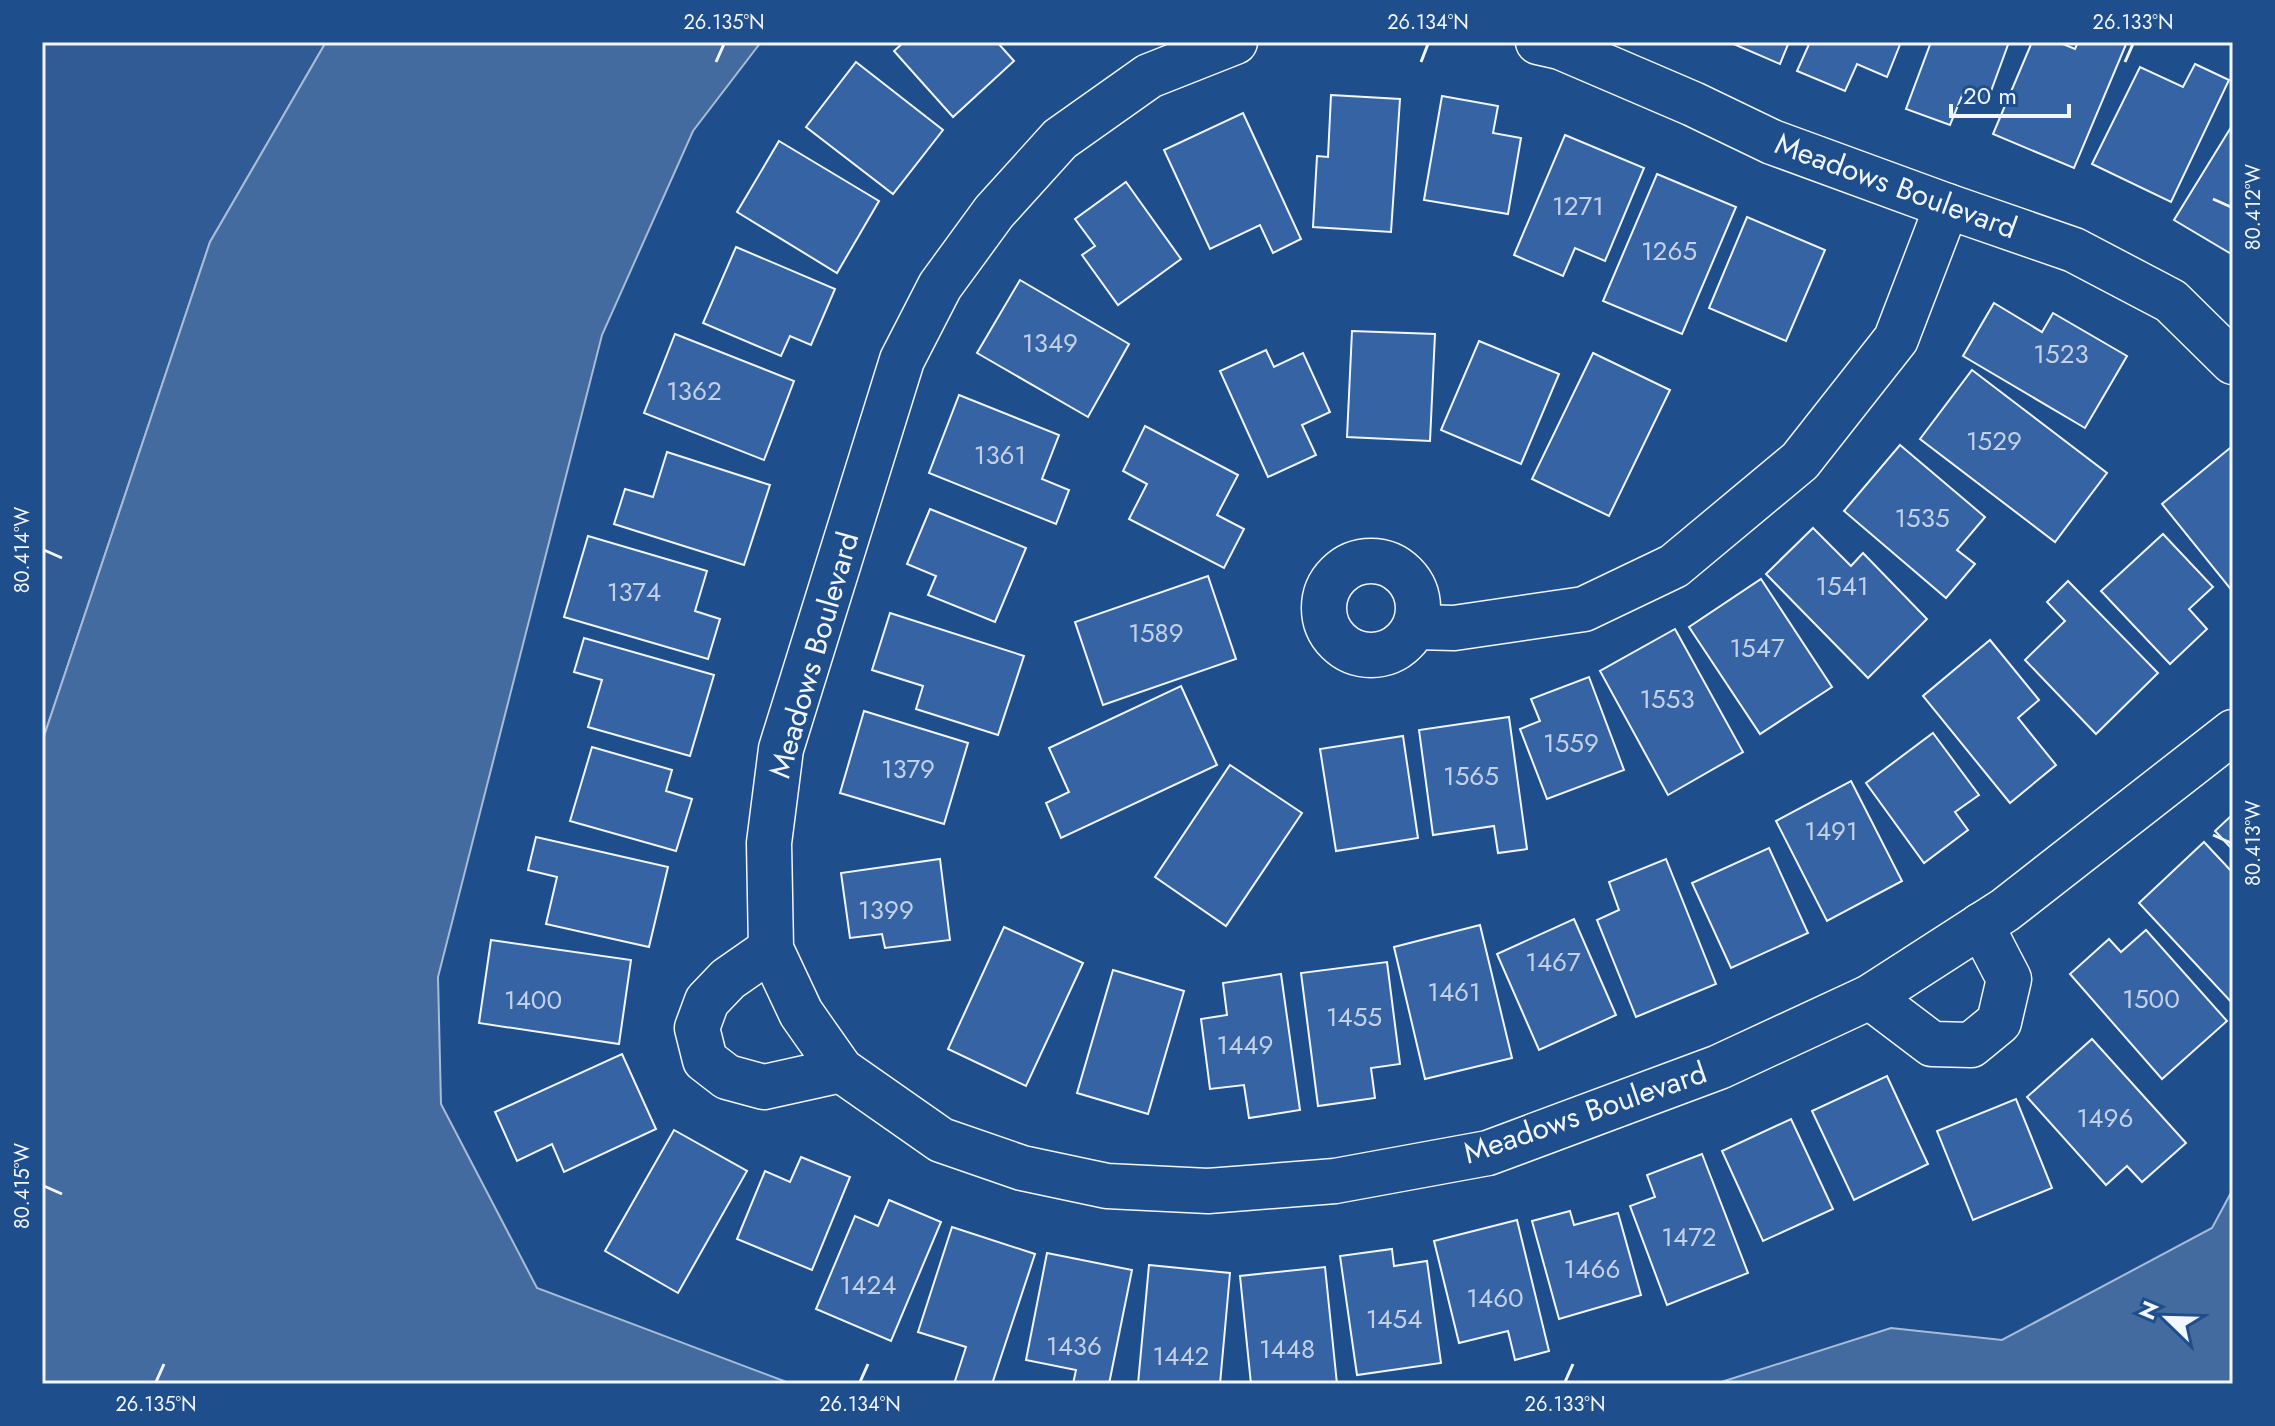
<svg xmlns="http://www.w3.org/2000/svg" width="2275" height="1426" font-family="Jost,sans-serif">
<style>
.built{fill:#305b95;stroke:#a8bbd7;stroke-width:2}
.water{fill:#446ba0;stroke:#a8bbd7;stroke-width:2}
.building{fill:#3563a3;stroke:#f2f6ff;stroke-width:2}
.lines{fill:none;stroke-linecap:round;stroke-linejoin:round}
.minor-casing{stroke:#f2f6ff;stroke-width:47}
.minor{stroke:#1f4e8c;stroke-width:44}
.ticks{fill:none;stroke:#f2f6ff;stroke-width:3}
.labels{text-anchor:middle;stroke-width:6;stroke-linejoin:round;paint-order:stroke}
.number-label{font-size:26px;fill:#c3d1e8}
.street-label{font-size:30px;fill:#f2f6ff;stroke:#1f4e8c}
.neatline{fill:none;stroke:#f2f6ff;stroke-width:3}
.ticks-label{font-size:20px;text-anchor:middle;fill:#f2f6ff}
</style>
<rect width="100%" height="100%" fill="#1f4e8c"/>
<path class="built" d="M42 42H326L210 242 42 742Z"/>
<g class="water">
<path d="M326 42H761L693 131 602 335 438 977 441 1104 537 1288 792 1384H42V742L210 242Z"/>
<path d="M2233 1189V1384H1715L1891 1328 2002 1340 2212 1228Z"/>
</g>
<g class="building">
<path d="M904 42H997L1014 61 953 117 894 51Z"/>
<path d="M1729 42H1789L1780 64Z"/>
<path d="M1810 42H1901L1887 77 1857 64 1845 91 1797 71Z"/>
<path d="M1931 42H2009L1987 102 1963 93 1950 125 1906 109Z"/>
<path d="M2032 42H2058L2075 49 2078 42H2127L2074 168 1993 134Z"/>
<path d="M856 62 943 130 893 194 806 127Z"/>
<path d="M2195 64 2229 80 2171 202 2092 164 2140 67 2183 87Z"/>
<path d="M1331 95 1400 99 1391 232 1313 227 1317 156 1328 157Z"/>
<path d="M1442 96 1498 106 1493 133 1521 138 1508 214 1424 200Z"/>
<path d="M1243 113 1301 239 1273 253 1260 225 1210 249 1164 150Z"/>
<path d="M2233 124V255L2174 220Z"/>
<path d="M1565 135 1644 168 1605 261 1575 248 1563 276 1514 255Z"/>
<path d="M779 141 879 201 837 273 737 212Z"/>
<path d="M1657 174 1736 207 1682 334 1603 301Z"/>
<path d="M1126 182 1181 259 1118 305 1082 255 1095 246 1075 219Z"/>
<path d="M1747 217 1825 250 1786 341 1709 308Z"/>
<path d="M736 247 835 289 811 345 790 336 781 356 703 323Z"/>
<path d="M1020 280 1129 344 1088 417 977 353Z"/>
<path d="M1994 303 2042 332 2053 313 2127 356 2085 428 1963 356Z"/>
<path d="M1352 331 1435 334 1430 441 1347 437Z"/>
<path d="M675 334 794 381 764 460 644 413Z"/>
<path d="M1479 341 1559 374 1521 464 1441 430Z"/>
<path d="M1266 350 1274 367 1303 353 1330 412 1302 425 1316 455 1268 477 1220 371Z"/>
<path d="M1593 353 1670 390 1609 516 1532 479Z"/>
<path d="M1972 370 2107 473 2055 542 1920 439Z"/>
<path d="M959 395 1059 435 1042 479 1069 490 1056 524 929 473Z"/>
<path d="M1145 426 1238 475 1217 515 1244 529 1224 568 1129 519 1147 484 1123 471Z"/>
<path d="M1900 445 1985 517 1957 550 1975 564 1946 598 1844 511Z"/>
<path d="M2230 448 2233 451V592L2162 504Z"/>
<path d="M667 452 770 485 744 565 614 524 625 489 653 497Z"/>
<path d="M930 509 1026 548 995 622 928 595 936 576 907 564Z"/>
<path d="M1813 528 1851 566 1863 553 1927 619 1868 678 1766 574Z"/>
<path d="M2163 534 2213 587 2189 609 2207 629 2170 664 2101 591Z"/>
<path d="M588 536 707 571 695 611 720 619 708 659 564 617Z"/>
<path d="M1208 576 1236 659 1103 705 1075 622Z"/>
<path d="M1761 579 1832 687 1760 734 1689 627Z"/>
<path d="M2068 581 2158 673 2096 734 2025 660 2065 621 2047 602Z"/>
<path d="M890 613 1024 656 998 735 916 709 923 686 872 670Z"/>
<path d="M1675 629 1743 752 1668 795 1600 671Z"/>
<path d="M584 638 714 675 690 756 588 727 602 680 574 672Z"/>
<path d="M1990 640 2039 700 2018 718 2056 765 2010 803 1923 696Z"/>
<path d="M1589 677 1624 770 1547 799 1520 729 1540 721 1531 699Z"/>
<path d="M1181 686 1217 765 1061 838 1046 803 1069 792 1049 748Z"/>
<path d="M864 711 968 743 944 824 840 793Z"/>
<path d="M1509 717 1527 849 1498 853 1494 826 1433 835 1419 730Z"/>
<path d="M1933 733 1979 795 1955 812 1968 830 1924 863 1866 783Z"/>
<path d="M1403 736 1418 838 1336 851 1320 749Z"/>
<path d="M592 747 672 770 666 791 692 799 676 851 570 821Z"/>
<path d="M1230 765 1302 813 1226 926 1155 877Z"/>
<path d="M1851 781 1902 881 1827 921 1776 821Z"/>
<path d="M2233 814V850L2215 831Z"/>
<path d="M536 837 668 867 649 947 546 924 557 877 528 870Z"/>
<path d="M2204 842 2233 873V1004L2139 903Z"/>
<path d="M1769 848 1808 933 1731 968 1692 883Z"/>
<path d="M940 859 950 940 885 948 882 934 850 938 841 873Z"/>
<path d="M1666 859 1716 984 1636 1017 1597 920 1619 910 1609 882Z"/>
<path d="M1574 919 1616 1015 1539 1050 1497 954Z"/>
<path d="M1480 925 1512 1058 1425 1079 1394 947Z"/>
<path d="M1004 927 1083 963 1026 1086 948 1049Z"/>
<path d="M2146 930 2227 1021 2162 1079 2070 974 2109 939 2121 952Z"/>
<path d="M491 940 631 960 619 1044 479 1023Z"/>
<path d="M1387 962 1400 1064 1371 1068 1375 1098 1318 1106 1301 973Z"/>
<path d="M1113 970 1184 991 1148 1114 1077 1093Z"/>
<path d="M1281 974 1300 1110 1249 1118 1244 1085 1210 1089 1201 1019 1227 1015 1223 983Z"/>
<path d="M2092 1039 2186 1143 2142 1182 2127 1166 2106 1185 2027 1097Z"/>
<path d="M622 1054 656 1129 564 1172 552 1144 517 1161 495 1112Z"/>
<path d="M1887 1076 1928 1164 1854 1200 1812 1111Z"/>
<path d="M2016 1099 2052 1188 1973 1220 1937 1131Z"/>
<path d="M1791 1119 1833 1209 1763 1241 1722 1151Z"/>
<path d="M674 1130 747 1171 678 1293 605 1251Z"/>
<path d="M1702 1154 1748 1273 1667 1305 1630 1206 1655 1197 1647 1175Z"/>
<path d="M801 1157 850 1177 812 1270 737 1239 765 1171 790 1182Z"/>
<path d="M889 1200 941 1222 891 1341 816 1309 855 1216 878 1226Z"/>
<path d="M1570 1211 1574 1225 1618 1213 1641 1295 1559 1319 1532 1221Z"/>
<path d="M1517 1220 1549 1351 1515 1360 1508 1331 1459 1343 1434 1241Z"/>
<path d="M952 1227 1035 1254 992 1384H954L966 1347 918 1332Z"/>
<path d="M1392 1249 1394 1266 1427 1261 1441 1363 1357 1375 1340 1256Z"/>
<path d="M1047 1253 1132 1270 1109 1384H1073L1076 1370 1026 1360Z"/>
<path d="M1149 1265 1230 1273 1220 1384H1138Z"/>
<path d="M1325 1267 1337 1384H1251L1240 1276Z"/>
</g>
<g class="lines">
<defs>
<g id="minor">
<path d="M1235 42 1149 76 1060 139 994 212 940 286 902 360 781 749 769 843 771 949 801 1013 841 1070 941 1140 1022 1168 1107 1186 1208 1191 1335 1181 1488 1153 1719 1067 1870 997 2005 910 2233 732"/>
<path d="M1538 42 1560 47 1693 104 1772 142 1947 206 2074 250 2171 301 2233 362"/>
<circle cx="1371" cy="608" r="47"/>
<path d="M1415 627 1454 628 1584 609 1674 566 1800 461 1896 339 1947 206"/>
<path d="M771 949 728 979 707 1001 697 1028 705 1060 727 1077 764 1087 841 1070"/>
<path d="M1870 997 1932 1044 1971 1045 1999 1022 2009 979 1981 925"/>
</g>
</defs>
<use href="#minor" class="minor-casing"/>
<use href="#minor" class="minor"/>
</g>
<path class="ticks" d="M716 62 724 44M1421 62 1428 44M2125 62 2133 44M2213 199 2231 207M44 550 62 558M2213 835 2231 843M44 1186 62 1194M156 1382 164 1364M860 1382 868 1364M1565 1382 1573 1364"/>
<g class="labels">
<g class="number-label">
<text x="1578" y="215">1271</text>
<text x="1669" y="260">1265</text>
<text x="1050" y="352">1349</text>
<text x="2061" y="363">1523</text>
<text x="694" y="400">1362</text>
<text x="1994" y="450">1529</text>
<text x="1000" y="464">1361</text>
<text x="1922" y="527">1535</text>
<text x="1842" y="595">1541</text>
<text x="634" y="601">1374</text>
<text x="1156" y="642">1589</text>
<text x="1757" y="657">1547</text>
<text x="1667" y="708">1553</text>
<text x="1571" y="752">1559</text>
<text x="908" y="778">1379</text>
<text x="1471" y="785">1565</text>
<text x="1831" y="840">1491</text>
<text x="886" y="919">1399</text>
<text x="1553" y="971">1467</text>
<text x="1454" y="1001">1461</text>
<text x="2151" y="1008">1500</text>
<text x="533" y="1009">1400</text>
<text x="1354" y="1026">1455</text>
<text x="1245" y="1054">1449</text>
<text x="2105" y="1127">1496</text>
<text x="1689" y="1246">1472</text>
<text x="1592" y="1278">1466</text>
<text x="868" y="1294">1424</text>
<text x="1495" y="1307">1460</text>
<text x="1394" y="1328">1454</text>
<text x="1074" y="1355">1436</text>
<text x="1287" y="1358">1448</text>
<text x="1181" y="1365">1442</text>
</g>
<g class="street-label">
<text transform="translate(1896 186) rotate(20)" y="10">Meadows Boulevard</text>
<text transform="translate(814 655) rotate(-74)" y="10">Meadows Boulevard</text>
<text transform="translate(1585 1113) rotate(-19)" y="10">Meadows Boulevard</text>
</g>
</g>
<rect width="2275" height="1426" fill="none" stroke="#1f4e8c" stroke-width="88"/>
<g transform="translate(2167 1318) rotate(293)" stroke="#1f4e8c" stroke-width="6" paint-order="stroke">
<path d="M0-6L14 30L0 20L-14 30Z" fill="#f2f6ff"/>
<text y="-12" font-size="22" font-weight="bold" text-anchor="middle" fill="#f2f6ff">N</text>
</g>
<path d="M1951 104v12h118v-12" fill="none" stroke="#f2f6ff" stroke-width="4"/>
<text x="1963" y="104" font-size="24" fill="#f2f6ff" stroke="#1f4e8c" stroke-width="6" paint-order="stroke">20 m</text>
<rect x="44" y="44" width="2187" height="1338" class="neatline"/>
<g class="ticks-label">
<text x="724" y="29">26.135°N</text>
<text x="1428" y="29">26.134°N</text>
<text x="2133" y="29">26.133°N</text>
<text transform="translate(2253 207) rotate(-90)" y="7">80.412°W</text>
<text transform="translate(22 550) rotate(-90)" y="7">80.414°W</text>
<text transform="translate(2253 843) rotate(-90)" y="7">80.413°W</text>
<text transform="translate(22 1186) rotate(-90)" y="7">80.415°W</text>
<text x="156" y="1411">26.135°N</text>
<text x="860" y="1411">26.134°N</text>
<text x="1565" y="1411">26.133°N</text>
</g>
</svg>
